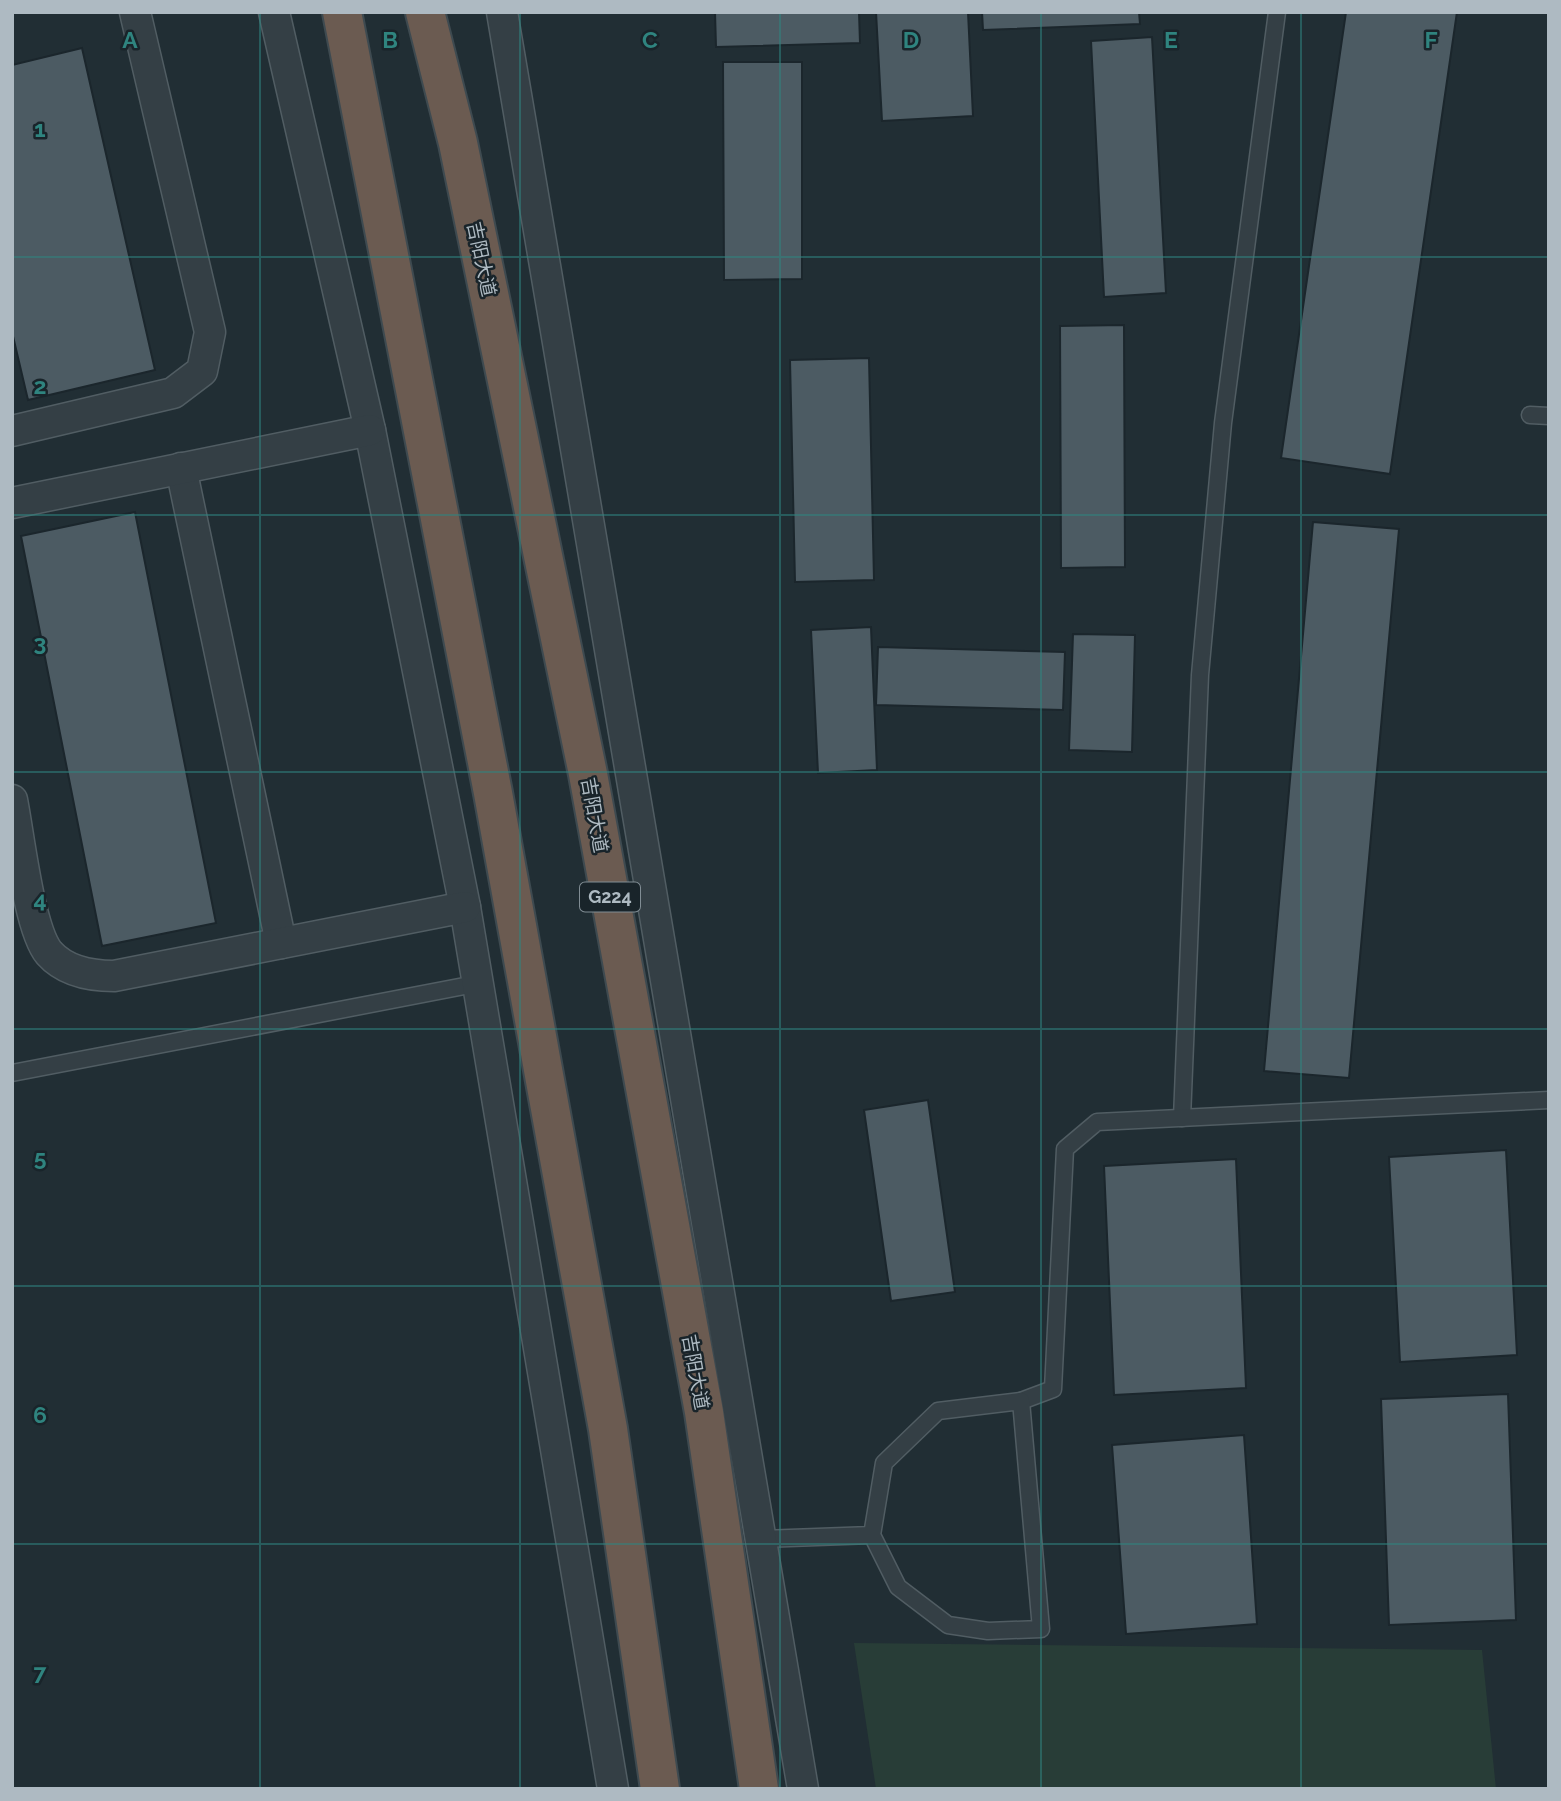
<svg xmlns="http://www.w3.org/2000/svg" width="1561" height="1801" font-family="Raleway,'Noto Sans SC',sans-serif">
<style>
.green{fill:#283d37}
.building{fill:#4c5b63;stroke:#1b262c;stroke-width:2}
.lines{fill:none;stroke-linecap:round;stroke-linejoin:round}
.lane-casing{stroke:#515d63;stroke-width:19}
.street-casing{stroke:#515d63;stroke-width:33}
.highway-casing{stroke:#3e4a50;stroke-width:42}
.lane{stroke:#343f45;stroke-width:16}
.street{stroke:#343f45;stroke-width:30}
.highway{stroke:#6b5b51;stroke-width:38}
.grid{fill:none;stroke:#2f847f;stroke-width:2;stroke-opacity:0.55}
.labels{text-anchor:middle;stroke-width:5;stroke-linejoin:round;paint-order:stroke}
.shield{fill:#19242a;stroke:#818d94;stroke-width:2}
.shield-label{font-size:18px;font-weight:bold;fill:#aebac2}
.street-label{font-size:19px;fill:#aebac2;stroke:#19242a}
.grid-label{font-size:23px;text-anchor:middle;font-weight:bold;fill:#2f847f;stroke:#19242a;stroke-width:5;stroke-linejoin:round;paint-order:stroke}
</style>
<rect width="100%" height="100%" fill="#212e34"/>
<path class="green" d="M854 1643 1482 1650 1496 1789H876Z"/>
<g class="building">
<path d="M715 12H859L860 43 716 47Z"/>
<path d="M876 12H968L973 116 882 121Z"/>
<path d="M982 12H1139L1140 24 983 30Z"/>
<path d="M1346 12H1457L1390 474 1281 458Z"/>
<path d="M1152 37 1166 293 1104 297 1091 41Z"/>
<path d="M82 48 155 370 28 400 12 332V65Z"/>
<path d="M723 62H802V279L724 280Z"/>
<path d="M1124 325 1125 567 1061 568 1060 326Z"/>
<path d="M869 358 874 580 795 582 790 360Z"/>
<path d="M135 512 216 923 102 946 21 536Z"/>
<path d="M1313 522 1399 529 1349 1078 1264 1071Z"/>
<path d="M871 627 877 770 818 773 811 630Z"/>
<path d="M1073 634 1135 635 1132 752 1069 750Z"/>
<path d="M878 647 1065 652 1063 710 876 705Z"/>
<path d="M928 1100 955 1292 891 1301 864 1110Z"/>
<path d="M1506 1150 1517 1355 1400 1362 1389 1157Z"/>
<path d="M1236 1159 1246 1388 1114 1395 1104 1166Z"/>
<path d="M1508 1394 1516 1620 1389 1625 1381 1399Z"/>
<path d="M1244 1435 1257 1624 1126 1634 1112 1445Z"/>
</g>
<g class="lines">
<defs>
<g id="lane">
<path d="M1530 415 1549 416"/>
<path d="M12 1073 480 983"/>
<path d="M1182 1118 1200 675 1223 423 1277 12"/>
<path d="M1021 1401 1053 1389 1065 1149 1097 1122 1549 1100"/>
<path d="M761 1539 872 1535 898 1587 948 1625 988 1631 1041 1629 1021 1401 938 1411 884 1463 872 1535"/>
</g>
<g id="street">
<path d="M274 12 370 430 465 907 613 1789"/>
<path d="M502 12 803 1789"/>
<path d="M12 431 173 393 202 371 210 332 135 12"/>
<path d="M181 468 281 943"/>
<path d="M12 503 370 430"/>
<path d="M12 800C19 835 29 929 49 953 65 971 91 976 114 976L465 907"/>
</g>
<g id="highway">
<path d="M342 12 493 793 608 1429 660 1789"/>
<path d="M425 12 458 143 588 774 704 1412 759 1789"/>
</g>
</defs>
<use href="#lane" class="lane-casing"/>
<use href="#street" class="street-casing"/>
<use href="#highway" class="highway-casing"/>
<use href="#lane" class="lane"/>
<use href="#street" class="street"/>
<use href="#highway" class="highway"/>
</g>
<path class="grid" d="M260 12V1789M520 12V1789M780 12V1789M1041 12V1789M1301 12V1789M12 257H1549M12 515H1549M12 772H1549M12 1029H1549M12 1286H1549M12 1544H1549"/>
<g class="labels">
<rect class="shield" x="580" y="882.5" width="60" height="29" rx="5"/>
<g class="shield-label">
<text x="610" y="903">G224</text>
</g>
<g class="street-label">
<text transform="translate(482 259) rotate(78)" y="7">吉阳大道</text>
<text transform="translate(595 815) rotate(80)" y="7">吉阳大道</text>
<text transform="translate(696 1372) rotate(80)" y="7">吉阳大道</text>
</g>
</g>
<g class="grid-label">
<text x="130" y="48">A</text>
<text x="390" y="48">B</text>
<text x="650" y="48">C</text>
<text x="911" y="48">D</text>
<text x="1171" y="48">E</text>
<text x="1431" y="48">F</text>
<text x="40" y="137">1</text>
<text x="40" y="394">2</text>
<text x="40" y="651">3</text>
<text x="40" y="908">4</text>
<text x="40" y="1166">5</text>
<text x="40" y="1423">6</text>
<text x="40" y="1680">7</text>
</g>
<rect width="1561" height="1801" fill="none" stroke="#aebac2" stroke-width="28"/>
</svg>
